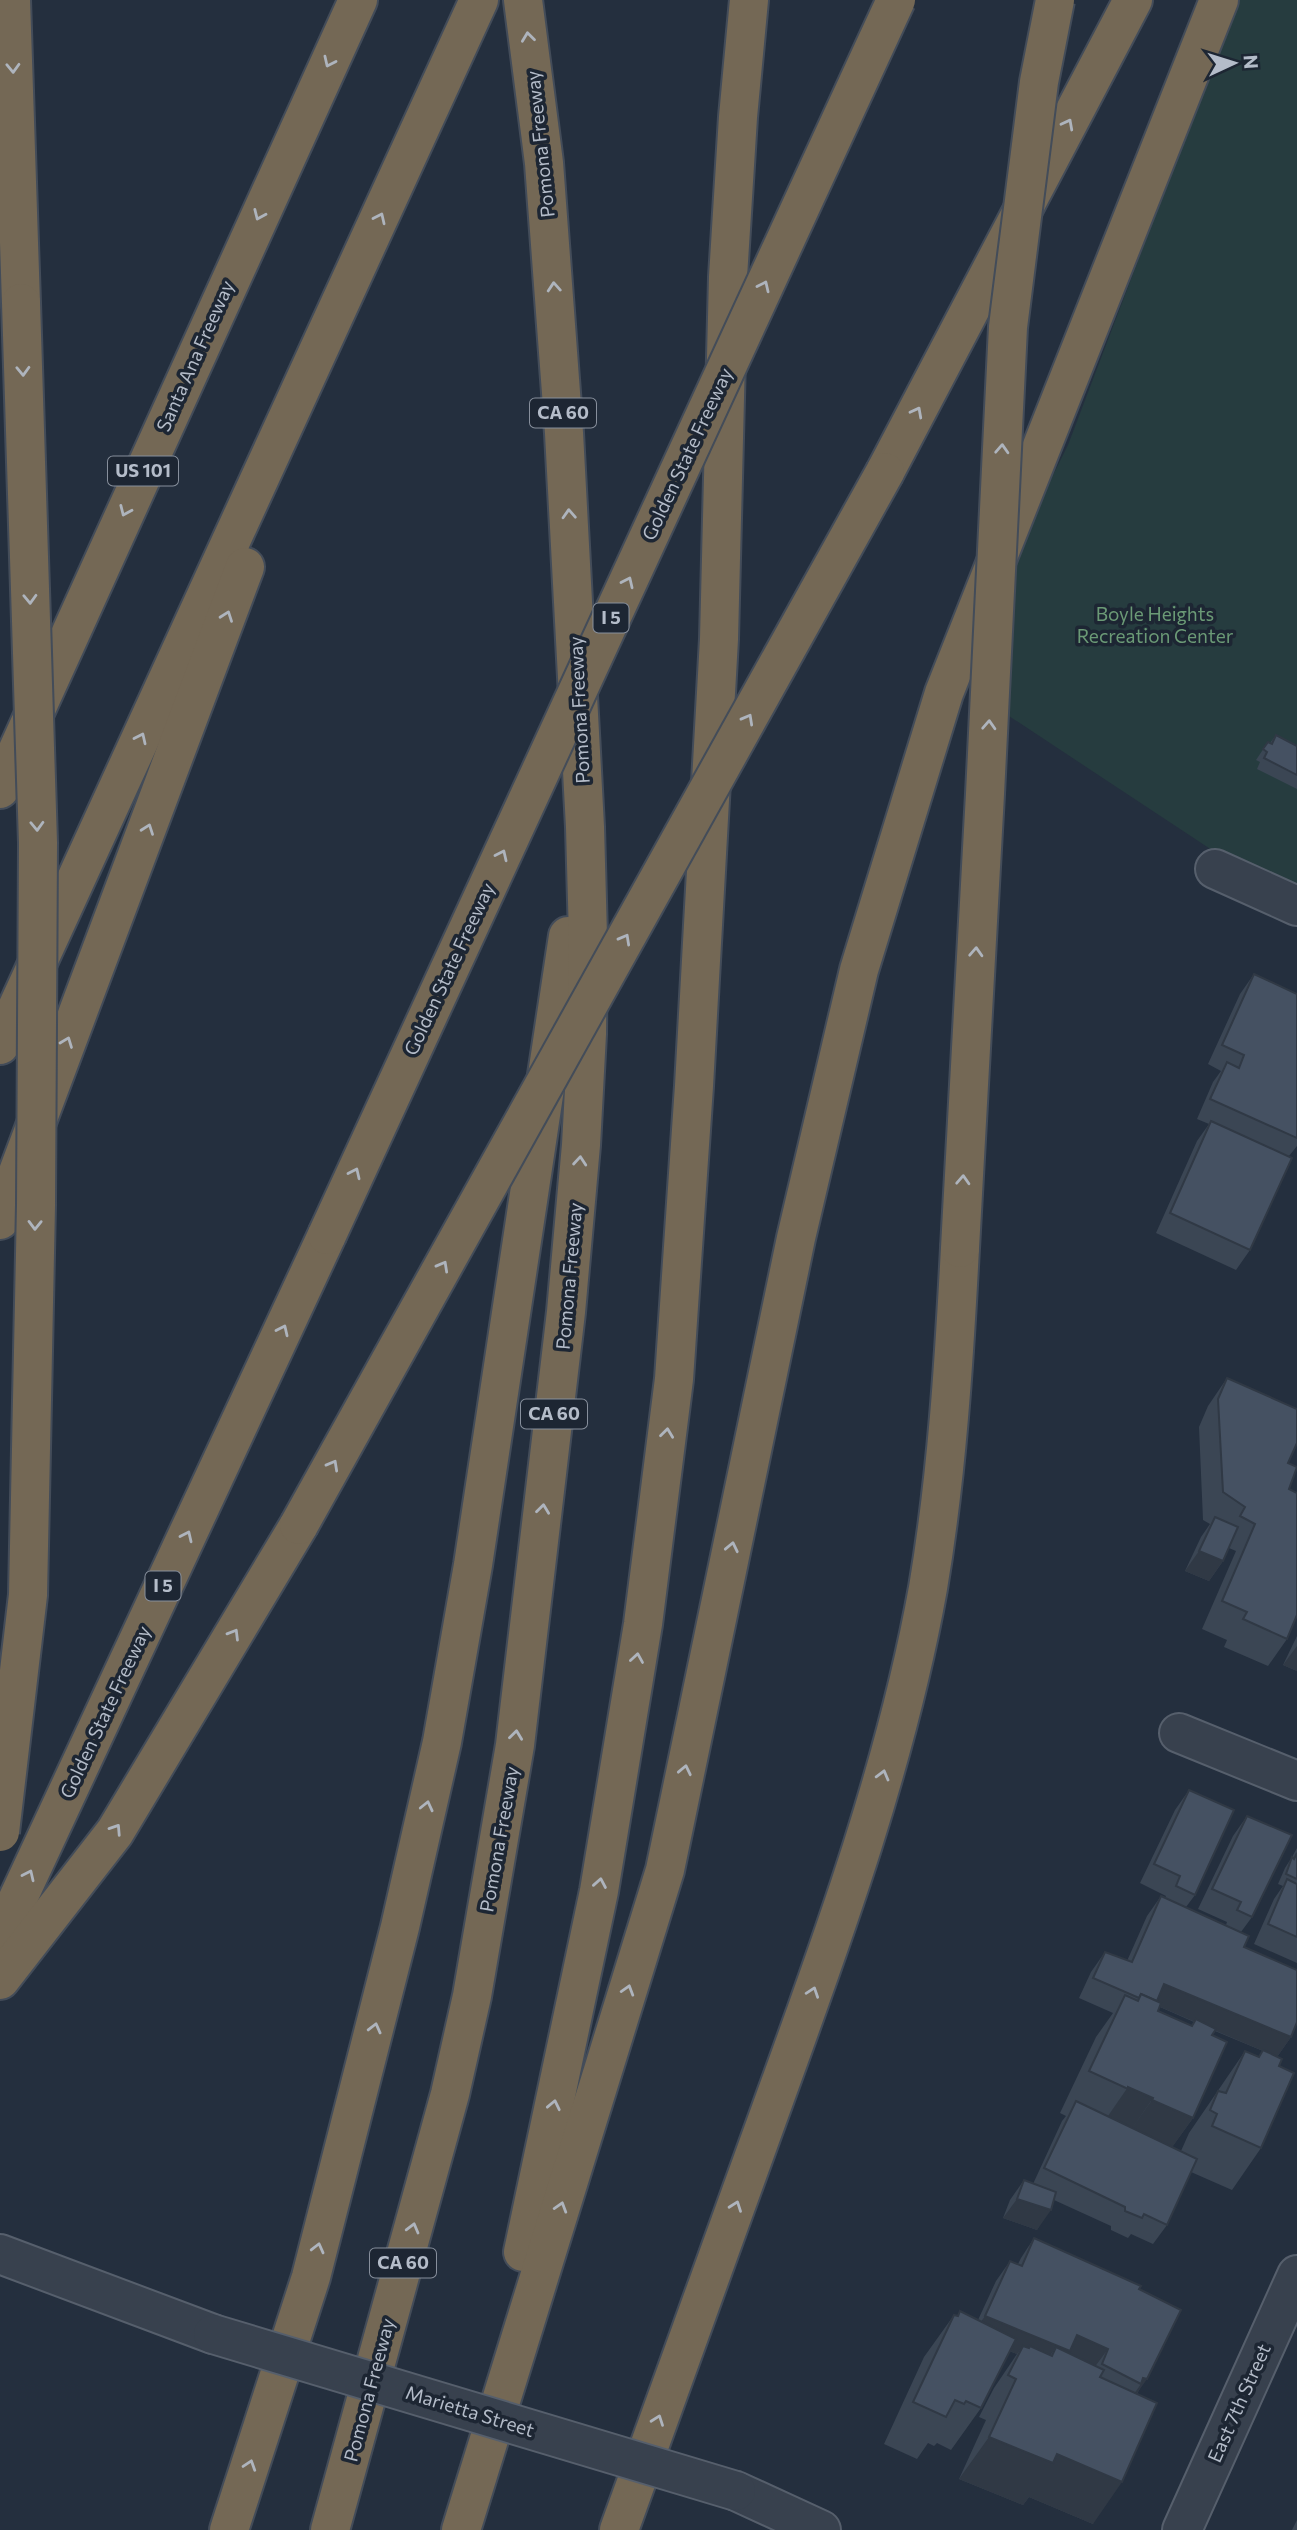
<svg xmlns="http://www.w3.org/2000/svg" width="1297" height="2530" font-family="Commissioner,sans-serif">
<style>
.green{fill:#263c3f}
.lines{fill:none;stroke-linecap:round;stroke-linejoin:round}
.minor-casing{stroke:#565f6c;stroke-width:42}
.highway-casing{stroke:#434c59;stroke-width:42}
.minor{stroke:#38414e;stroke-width:38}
.highway{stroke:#746855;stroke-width:38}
.minor-bridge-casing{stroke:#565f6c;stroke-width:42;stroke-linecap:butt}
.highway-bridge-casing{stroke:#434c59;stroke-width:42;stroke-linecap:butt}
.minor-bridge{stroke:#38414e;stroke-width:38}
.highway-bridge{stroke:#746855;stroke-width:38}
.wall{fill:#3b4654;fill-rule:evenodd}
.shaded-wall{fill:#303945}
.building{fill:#455162;stroke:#303945;stroke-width:2}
.oneway{stroke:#aeb4bd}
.labels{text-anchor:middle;stroke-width:7;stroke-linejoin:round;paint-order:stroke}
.shield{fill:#1d2633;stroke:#878f9c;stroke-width:2}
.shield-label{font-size:18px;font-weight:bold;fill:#b4bcc9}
.street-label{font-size:19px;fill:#b4bcc9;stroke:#1d2633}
.park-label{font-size:19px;fill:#6b9a76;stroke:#1d2633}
</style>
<rect width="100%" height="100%" fill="#242f3e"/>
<path class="green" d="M1237 0H1297V892L1224 858 1009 716 1015 551 1068 445Z"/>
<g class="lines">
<defs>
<g id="minor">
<path d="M1215 869 1297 906"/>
<path d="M1179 1733 1297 1781"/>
<path d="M0 2254 213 2334"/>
<path d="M736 2491 821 2530"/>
<path d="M1182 2530 1297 2275"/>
</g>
<g id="highway">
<path d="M11 0 21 303"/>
<path d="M885 472 1133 0"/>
<path d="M0 789 358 0"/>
<path d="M0 1045 479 0"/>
<path d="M0 1220 245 567"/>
<path d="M0 1937 327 1235"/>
<path d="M0 1980 115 1832 299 1525"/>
<path d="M523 2252 599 1891 643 1624 674 1379 694 1086 719 639 728 277 738 117 749 0"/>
<path d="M229 2530 311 2277 400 1927 442 1742 473 1565 568 936"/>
<path d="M330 2530 450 2094 472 1996 515 1745 566 1312 581 1145 587 1034 588 937 585 827 564 433 544 163 523 0"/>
<path d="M461 2530 665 1870 796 1238 859 970 944 693 1219 0"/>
<path d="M619 2530C671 2385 723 2240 776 2095 836 1930 897 1761 928 1588 947 1475 954 1362 960 1248"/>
</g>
</defs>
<use href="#minor" class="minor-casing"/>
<use href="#highway" class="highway-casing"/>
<use href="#minor" class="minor"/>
<use href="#highway" class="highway"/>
<defs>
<path id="minor-bridge" d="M213 2334 736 2491"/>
<g id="highway-bridge">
<path d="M327 1235 896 0"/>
<path d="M960 1248 985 794 1008 327 1039 82 1055 0"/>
<path d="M299 1525 885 472"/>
<path d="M0 1832 28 1595 36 1205 38 843 21 303"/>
</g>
</defs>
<use href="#minor-bridge" class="minor-bridge-casing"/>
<use href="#highway-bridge" class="highway-bridge-casing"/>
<use href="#minor-bridge" class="minor-bridge"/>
<use href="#highway-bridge" class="highway-bridge"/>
</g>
<g class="wall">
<path d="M1276 735 1297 746V789L1257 769 1260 762 1256 760 1268 742 1270 743Z"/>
<path d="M1254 974 1297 994V1146L1289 1156 1250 1250 1236 1270 1156 1233 1197 1141 1209 1124 1197 1119 1213 1082 1221 1071 1208 1064 1240 994Z"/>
<path d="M1227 1378 1288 1463 1290 1632 1287 1639 1268 1666 1224 1647 1227 1640 1202 1629 1236 1551 1229 1548 1223 1561 1209 1581 1185 1571 1201 1537 1210 1524 1203 1520 1199 1427 1208 1406Z"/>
<path d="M1297 1636V1671L1283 1665Z"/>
<path d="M1189 1790 1195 1895 1186 1907 1226 1925 1227 1922 1198 1909 1233 1836 1247 1816 1252 1917 1241 1932 1244 1947 1291 2037 1277 2057 1279 2066 1261 2148 1232 2190 1191 2172 1167 2225 1153 2244 1131 2234 1128 2238 1111 2230V2226L1054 2200 1037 2230 1003 2218 1010 2200 1024 2180 1033 2184 1062 2121 1066 2116 1060 2113 1096 2037 1113 2013 1079 1998 1091 1972 1105 1952 1127 1961 1147 1916 1161 1896 1165 1898 1166 1896 1140 1883 1175 1810ZM1160 2007 1194 2022 1191 2026 1158 2011ZM1215 2031 1263 2051 1258 2057 1245 2051 1189 2133 1181 2151 1172 2147 1193 2118 1212 2035Z"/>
<path d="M1297 1848V1963L1254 1944 1274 1899 1283 1886 1278 1884 1285 1868 1292 1857Z"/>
<path d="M1034 2238 1181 2310 1137 2394 1093 2524 1029 2497 1023 2505 959 2479 986 2420 979 2417 994 2388 1017 2354 1009 2351 981 2408 951 2450 937 2443 934 2446 928 2443 917 2459 884 2444 924 2357 954 2315 957 2316 960 2311 978 2320 996 2281 1010 2261 1018 2264 1021 2258Z"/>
<path d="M1297 2520V2530H1292Z"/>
</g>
<g class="shaded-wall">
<path d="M1199 1551 1223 1561 1209 1581 1185 1571Z"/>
<path d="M1297 1646V1671L1283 1665Z"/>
<path d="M1164 1984 1291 2037 1277 2057 1151 2003Z"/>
<path d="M1128 2087 1153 2098 1124 2140 1099 2129Z"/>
<path d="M1152 2100 1193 2118 1163 2160 1122 2142Z"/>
<path d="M1017 2199 1051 2210 1037 2230 1003 2218Z"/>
<path d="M985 2316 1077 2335 1108 2349 1094 2368 1052 2356 1056 2347 1043 2366 1030 2346 1022 2357 1023 2346 1017 2354 971 2336Z"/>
<path d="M1143 2378 1147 2379 1133 2399 1131 2398 1141 2384Z"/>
<path d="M989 2437 1057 2454 1122 2482 1093 2524 1029 2497 1023 2505 959 2479Z"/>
</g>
<g class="building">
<path d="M1276 735 1297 746V775L1264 758 1267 752 1263 749 1268 742 1272 744Z"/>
<path d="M1254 974 1297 994V1138L1210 1099 1227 1062 1239 1068 1244 1055 1222 1045Z"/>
<path d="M1211 1121 1292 1158 1250 1250 1170 1213Z"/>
<path d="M1227 1378 1297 1409V1443L1288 1463 1297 1467 1289 1489 1297 1493V1615L1287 1639 1243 1619 1247 1612 1222 1601 1255 1524 1240 1516 1245 1507 1223 1492 1218 1399Z"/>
<path d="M1215 1517 1238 1527 1223 1561 1199 1551Z"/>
<path d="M1189 1790 1234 1810 1195 1895 1176 1886 1180 1876 1154 1864Z"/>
<path d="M1247 1816 1292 1835 1252 1917 1237 1910 1241 1902 1212 1889Z"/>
<path d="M1297 1853V1879L1286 1874 1292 1857 1294 1859Z"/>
<path d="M1287 1879 1297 1884V1937L1268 1924Z"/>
<path d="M1161 1896 1249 1936 1244 1947 1297 1970V2022L1291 2037 1164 1984 1157 2001 1141 1994 1139 1998 1093 1978 1105 1952 1132 1962Z"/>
<path d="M1141 1994 1161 2003 1158 2011 1192 2026 1196 2019 1216 2029 1212 2035 1227 2042 1193 2118 1152 2100 1153 2098 1128 2087V2089L1089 2071 1125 1995 1138 2001Z"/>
<path d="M1263 2050 1282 2059 1279 2066 1294 2073 1261 2148 1212 2126 1217 2114 1210 2110 1218 2091 1226 2093 1245 2051 1259 2057Z"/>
<path d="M1076 2101 1197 2159 1167 2225 1144 2214 1142 2218 1125 2211V2207L1044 2168Z"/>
<path d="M1024 2180 1056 2192 1051 2210 1017 2199Z"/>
<path d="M1034 2238 1141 2286 1139 2289 1181 2310 1147 2379 1143 2378 1141 2384 1102 2364 1108 2349 1077 2335 1070 2351 985 2316 1010 2261 1022 2266Z"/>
<path d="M960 2311 1016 2339 981 2408 966 2401 964 2404 955 2400 946 2417 913 2402 954 2315 958 2316Z"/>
<path d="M1023 2346 1029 2348 1030 2346 1052 2356 1056 2347 1104 2370 1100 2377 1157 2403 1122 2482 1057 2454 1053 2463 989 2437 1016 2379 1008 2375Z"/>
</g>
<defs><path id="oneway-chevron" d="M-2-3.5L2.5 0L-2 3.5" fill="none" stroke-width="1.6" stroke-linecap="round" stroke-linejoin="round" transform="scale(1.75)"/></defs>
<g class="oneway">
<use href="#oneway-chevron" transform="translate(528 37) rotate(-97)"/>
<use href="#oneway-chevron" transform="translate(329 62) rotate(115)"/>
<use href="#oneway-chevron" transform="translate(13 68) rotate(88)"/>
<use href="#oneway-chevron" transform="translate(1068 124) rotate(-62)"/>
<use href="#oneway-chevron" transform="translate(259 215) rotate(114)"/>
<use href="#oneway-chevron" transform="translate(380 218) rotate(-65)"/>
<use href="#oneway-chevron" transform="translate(764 286) rotate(-65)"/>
<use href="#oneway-chevron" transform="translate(554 287) rotate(-94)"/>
<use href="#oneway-chevron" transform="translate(23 371) rotate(88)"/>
<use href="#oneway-chevron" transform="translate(917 412) rotate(-62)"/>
<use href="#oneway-chevron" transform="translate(1002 449) rotate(-87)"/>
<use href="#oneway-chevron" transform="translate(125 511) rotate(114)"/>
<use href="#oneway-chevron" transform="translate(569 514) rotate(-93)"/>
<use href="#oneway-chevron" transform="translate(628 582) rotate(-65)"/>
<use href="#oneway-chevron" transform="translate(30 599) rotate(88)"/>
<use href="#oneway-chevron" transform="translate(227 616) rotate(-70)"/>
<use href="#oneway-chevron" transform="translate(748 719) rotate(-61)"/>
<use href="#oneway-chevron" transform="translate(989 725) rotate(-87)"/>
<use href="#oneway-chevron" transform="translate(141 738) rotate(-65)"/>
<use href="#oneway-chevron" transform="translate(37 826) rotate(88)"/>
<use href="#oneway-chevron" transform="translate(148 829) rotate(-70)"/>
<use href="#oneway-chevron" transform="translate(502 855) rotate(-65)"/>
<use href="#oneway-chevron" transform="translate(625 939) rotate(-61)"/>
<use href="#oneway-chevron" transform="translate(976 952) rotate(-87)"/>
<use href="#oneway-chevron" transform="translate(67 1042) rotate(-69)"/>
<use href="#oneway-chevron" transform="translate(580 1161) rotate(-85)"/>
<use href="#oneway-chevron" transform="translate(355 1173) rotate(-65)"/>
<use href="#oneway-chevron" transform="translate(963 1180) rotate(-87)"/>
<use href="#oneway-chevron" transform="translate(35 1225) rotate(91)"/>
<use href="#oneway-chevron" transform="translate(443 1266) rotate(-61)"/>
<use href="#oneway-chevron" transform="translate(283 1330) rotate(-65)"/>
<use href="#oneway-chevron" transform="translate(667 1433) rotate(-83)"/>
<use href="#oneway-chevron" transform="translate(333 1465) rotate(-61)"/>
<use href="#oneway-chevron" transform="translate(543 1509) rotate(-83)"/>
<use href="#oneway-chevron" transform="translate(187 1536) rotate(-65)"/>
<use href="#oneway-chevron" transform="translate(732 1547) rotate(-78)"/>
<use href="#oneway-chevron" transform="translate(234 1634) rotate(-59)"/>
<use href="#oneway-chevron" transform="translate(637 1658) rotate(-81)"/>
<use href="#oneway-chevron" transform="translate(516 1735) rotate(-83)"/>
<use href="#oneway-chevron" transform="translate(685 1770) rotate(-78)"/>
<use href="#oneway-chevron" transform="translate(883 1775) rotate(-75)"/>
<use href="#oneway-chevron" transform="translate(427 1806) rotate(-77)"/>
<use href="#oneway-chevron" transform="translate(116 1829) rotate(-57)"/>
<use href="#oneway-chevron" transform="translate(29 1875) rotate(-65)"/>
<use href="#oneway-chevron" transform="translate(600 1883) rotate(-80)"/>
<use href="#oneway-chevron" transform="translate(628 1990) rotate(-73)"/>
<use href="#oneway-chevron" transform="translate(813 1992) rotate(-71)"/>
<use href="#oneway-chevron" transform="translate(375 2028) rotate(-76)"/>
<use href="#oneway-chevron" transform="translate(554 2105) rotate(-78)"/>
<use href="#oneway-chevron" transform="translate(736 2206) rotate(-70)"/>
<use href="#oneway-chevron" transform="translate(561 2207) rotate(-73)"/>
<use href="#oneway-chevron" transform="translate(413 2228) rotate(-75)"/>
<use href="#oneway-chevron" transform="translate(318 2248) rotate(-76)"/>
<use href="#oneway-chevron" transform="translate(658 2420) rotate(-70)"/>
<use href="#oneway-chevron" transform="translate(250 2465) rotate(-72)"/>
</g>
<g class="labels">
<g class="shield">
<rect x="530" y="398.5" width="66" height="29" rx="5"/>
<rect x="108" y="456.5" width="70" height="29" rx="5"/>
<rect x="593.5" y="603.5" width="35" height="29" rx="5"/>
<rect x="521" y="1399.5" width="66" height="29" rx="5"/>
<rect x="145.5" y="1571.5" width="35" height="29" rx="5"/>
<rect x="370" y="2248.5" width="66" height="29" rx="5"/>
</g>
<g class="shield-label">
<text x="563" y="419">CA 60</text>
<text x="143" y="477">US 101</text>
<text x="611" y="624">I 5</text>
<text x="554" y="1420">CA 60</text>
<text x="163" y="1592">I 5</text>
<text x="403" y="2269">CA 60</text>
</g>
<g class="street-label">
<text transform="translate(540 144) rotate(-96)" y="7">Pomona Freeway</text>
<text transform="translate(195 356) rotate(-66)" y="7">Santa Ana Freeway</text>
<text transform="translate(687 454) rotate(-65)" y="7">Golden State Freeway</text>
<text transform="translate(579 710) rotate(-93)" y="7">Pomona Freeway</text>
<text transform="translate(449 969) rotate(-65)" y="7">Golden State Freeway</text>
<text transform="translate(569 1276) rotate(-85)" y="7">Pomona Freeway</text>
<text transform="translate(105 1712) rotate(-65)" y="7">Golden State Freeway</text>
<text transform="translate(499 1839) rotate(-80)" y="7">Pomona Freeway</text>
<text transform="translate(369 2390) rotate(-75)" y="7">Pomona Freeway</text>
<text transform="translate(1239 2403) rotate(-66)" y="7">East 7th Street</text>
<text transform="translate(470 2411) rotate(17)" y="7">Marietta Street</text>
</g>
<g class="park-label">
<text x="1155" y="621">Boyle Heights<tspan x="1155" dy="22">Recreation Center</tspan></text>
</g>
</g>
<g transform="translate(1234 63) rotate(86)" stroke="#1d2633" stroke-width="5" paint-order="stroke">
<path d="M0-5L12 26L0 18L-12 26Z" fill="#b4bcc9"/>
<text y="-10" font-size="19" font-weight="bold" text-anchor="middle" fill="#b4bcc9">N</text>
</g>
</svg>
